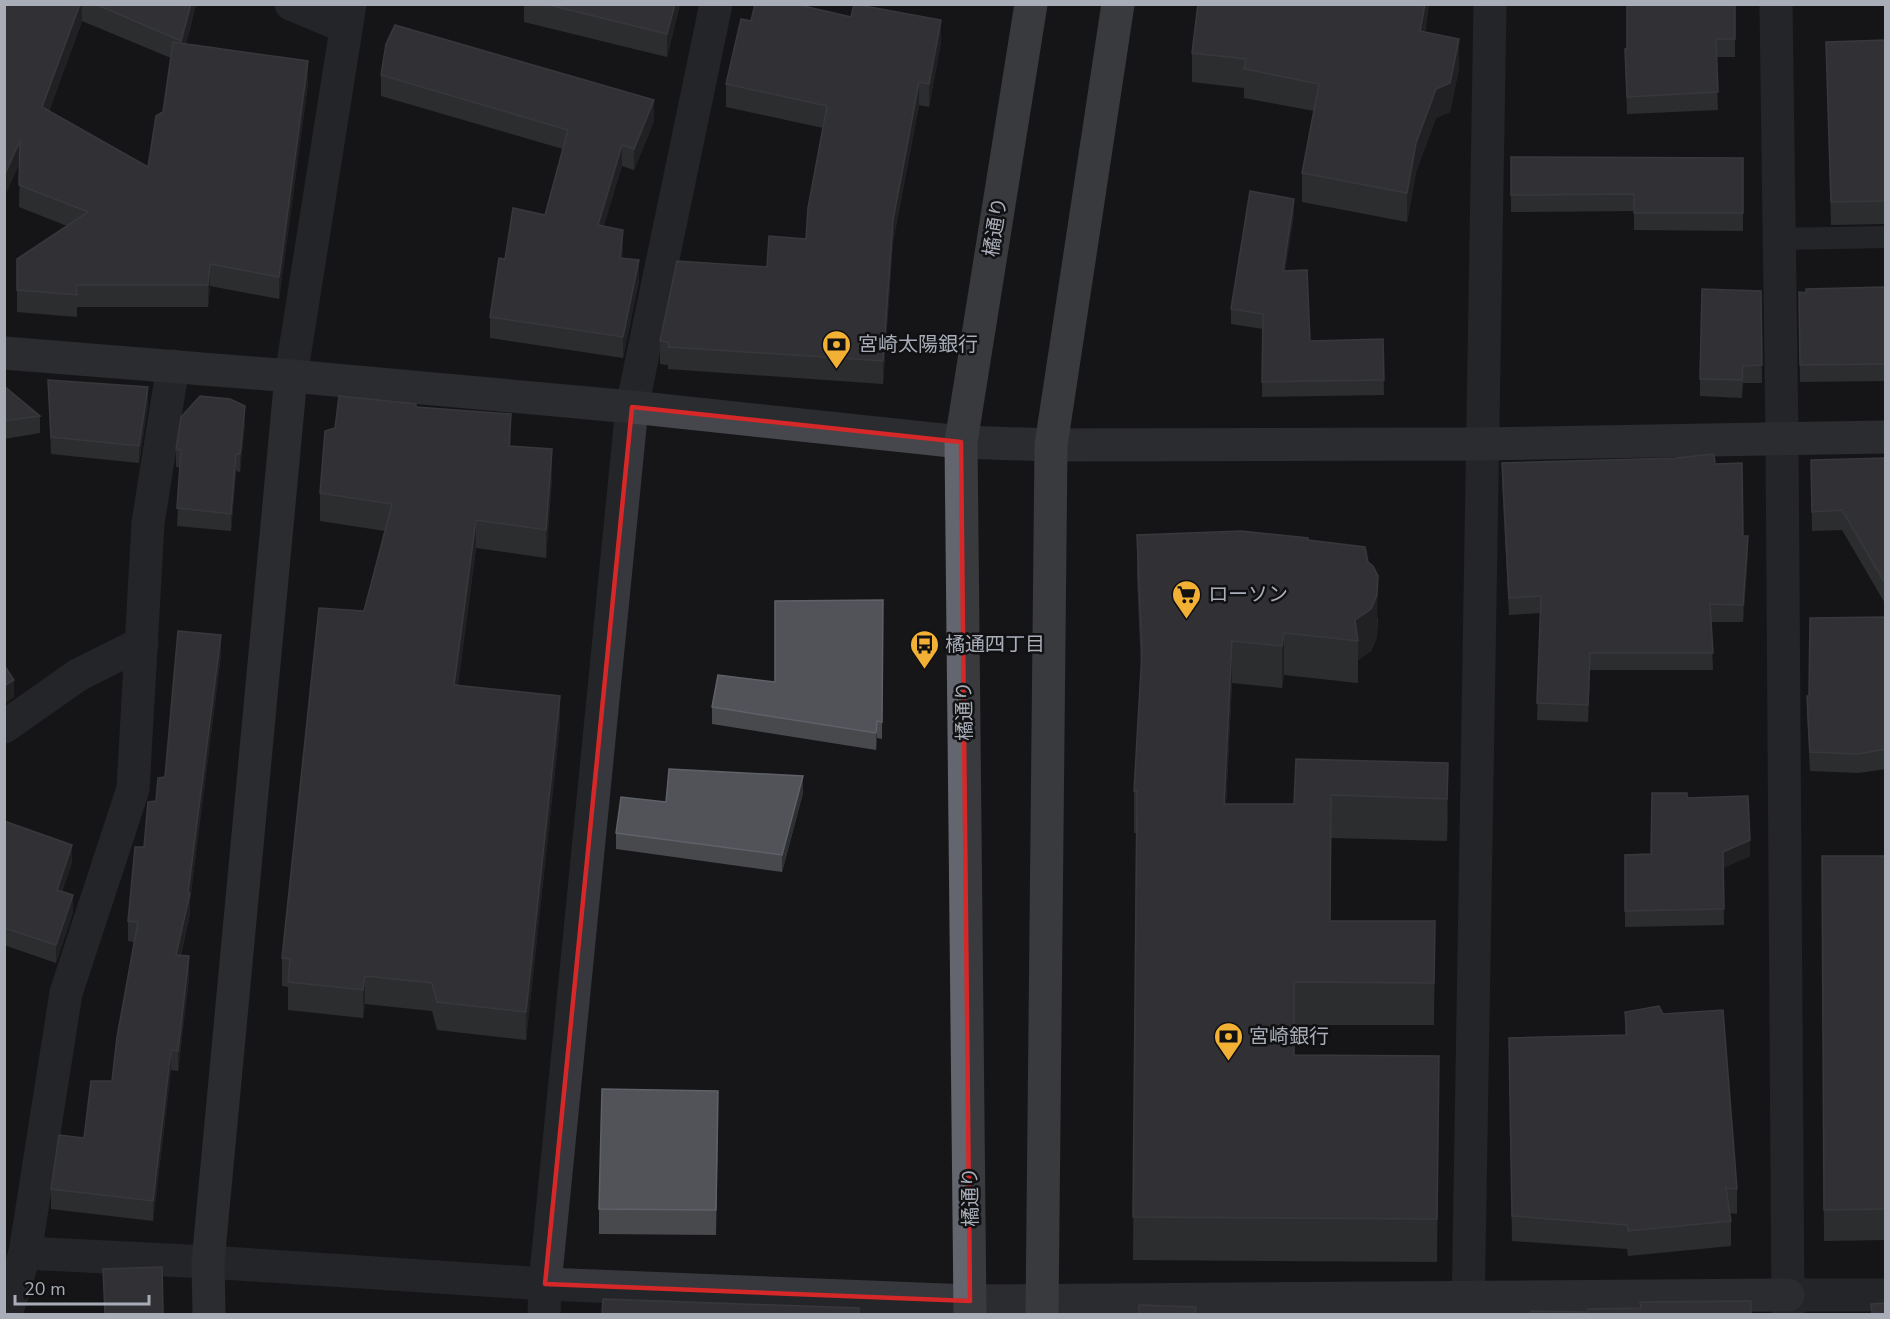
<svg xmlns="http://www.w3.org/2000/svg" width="1890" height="1319" font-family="'Nunito Sans','Noto Sans JP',sans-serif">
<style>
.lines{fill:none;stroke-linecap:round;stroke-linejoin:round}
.lane{stroke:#37383d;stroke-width:22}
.street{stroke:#37383d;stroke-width:33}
.secondary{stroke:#45474d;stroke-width:33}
.highway{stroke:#63666e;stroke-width:33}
.wall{fill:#47494d;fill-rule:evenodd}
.shaded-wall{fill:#2f3033}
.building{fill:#525359;stroke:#5f6168;stroke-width:1.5}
.marked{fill:none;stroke:#d62828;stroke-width:4.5;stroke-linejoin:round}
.labels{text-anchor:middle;stroke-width:5;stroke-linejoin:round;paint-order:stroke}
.street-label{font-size:20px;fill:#a8adb8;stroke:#111113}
.poi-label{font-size:20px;fill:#a8adb8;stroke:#111113;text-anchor:start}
</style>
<rect width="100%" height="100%" fill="#161618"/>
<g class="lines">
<path class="lane" d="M1779 239 1886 237"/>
<g class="street">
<path d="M291 4 346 27"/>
<path d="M1776 4 1782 438 1788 1314"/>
<path d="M291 376 350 4"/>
<path d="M4 727 78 675 142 643"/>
<path d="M25 1253 208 1262 545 1284 970 1301"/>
<path d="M1788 1295H1886"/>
<path d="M6 1314 25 1253 66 993 133 789 148 523 173 366"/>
<path d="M544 1314 545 1284 632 407 716 4"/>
<path d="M1468 1314 1490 4"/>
</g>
<g class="secondary">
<path d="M4 353 291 376 632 407 961 442 1051 445 1482 444 1886 437"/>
<path d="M970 1301 1788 1295"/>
<path d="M209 1314 208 1262 291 376"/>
</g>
<g class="highway">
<path d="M970 1314 961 442 1031 4"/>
<path d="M1042 1314 1051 445 1118 4"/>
</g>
</g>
<g class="wall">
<path d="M4 4H196L186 44 308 83 279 299 210 286 208 307H77V317L17 312V290L67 226 19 207 20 164ZM82 21 171 58 163 112 148 167 49 111Z"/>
<path d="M524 4H680L667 57 524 22Z"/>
<path d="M1429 4 1425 32 1459 68 1450 112 1436 118 1416 172 1407 222 1302 202V173L1314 111 1244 98V88L1192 82V53Z"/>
<path d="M1735 4V57H1716L1718 110 1627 114 1625 49Z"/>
<path d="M751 21 941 42 929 107 919 105 893 242 883 384 668 369V365L660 364V341L806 239 823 128 726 107V84Z"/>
<path d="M1886 40V224L1831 225 1826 42Z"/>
<path d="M381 75 654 121 634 170 622 166 603 226 623 251 622 258 639 281 623 358 490 338V317L505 259 545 215 563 149 381 96Z"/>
<path d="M1511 157 1743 158V231L1634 230V211L1511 212Z"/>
<path d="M1294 214 1285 271 1310 341 1383 339 1384 395 1262 397 1263 329 1231 324V309Z"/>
<path d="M1886 287V381L1800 382 1799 292Z"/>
<path d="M1761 291 1762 383H1743L1742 398 1700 396V379Z"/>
<path d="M48 380 148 405 139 463 51 454Z"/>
<path d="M4 386 40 416V433L4 439Z"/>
<path d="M416 407 511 446 552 478 546 558 476 548 458 685 560 724 526 1040 437 1030 432 1011 365 1004 363 1018 288 1010V987L282 986V958L364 611 385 531 320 521V493Z"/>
<path d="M245 424 240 472 236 471 231 531 177 526 180 467H176V449Z"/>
<path d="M1886 458V605L1842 530 1812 531 1811 460Z"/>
<path d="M1502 463 1715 464 1743 536 1748 553 1743 622H1711L1713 670H1590L1588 722 1537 720 1541 613 1509 615 1502 480Z"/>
<path d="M1137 535 1308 540 1378 619 1377 637 1371 651 1358 660V683L1284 675 1282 688 1232 683 1226 804H1294L1448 763V806L1447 841 1331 838 1330 921H1435L1434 1025H1294V1055L1439 1056 1437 1262 1133 1260 1136 833H1134V791L1141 670 1137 577Z"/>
<path d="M883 600 882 739 877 738 876 750 712 724V707L775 682Z"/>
<path d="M1886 617V769L1858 773 1810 771 1807 715V696H1809Z"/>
<path d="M221 655 190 900V914L181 955 189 977 178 1071 171 1070 153 1221 51 1209V1189L84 1138 112 1081 134 942 128 941V921L144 847 165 777Z"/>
<path d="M803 793 782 872 616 849V833Z"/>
<path d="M1687 798 1750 856 1723 868 1724 925 1625 927V855L1651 854Z"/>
<path d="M4 821 72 862 62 892 73 912 56 963 4 945Z"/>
<path d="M1822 856H1886V1240L1824 1241Z"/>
<path d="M1625 1012 1737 1189V1214L1730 1213 1731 1221V1246L1628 1256 1627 1249 1512 1241 1509 1038 1625 1035Z"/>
<path d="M718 1116 716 1235 599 1234V1209Z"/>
</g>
<g class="shaded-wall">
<path d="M80 4H82V21L42 129V107Z"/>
<path d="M191 4H196L181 63V41Z"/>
<path d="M675 4H680L667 57V34Z"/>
<path d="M1425 4H1429L1420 60V31Z"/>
<path d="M941 20V42L929 107V84Z"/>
<path d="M1459 39V68L1450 112 1436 118 1416 172 1407 222V193L1416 143 1436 89Z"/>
<path d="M308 61V83L279 299V277Z"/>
<path d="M919 82V105L893 242 883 384V361L893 220Z"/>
<path d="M654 100V121L634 170V149Z"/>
<path d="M20 141V163L4 198V176Z"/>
<path d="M622 145V166L598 246V225Z"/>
<path d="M1294 199V214L1283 286V271Z"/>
<path d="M623 230V251L620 279V258Z"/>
<path d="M639 260V281L623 358V337Z"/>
<path d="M210 264V286L208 307V285Z"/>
<path d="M148 387V405L139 463V446Z"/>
<path d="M245 406V424L240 472V454Z"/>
<path d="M511 414V442L509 474V446Z"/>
<path d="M552 449V478L546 558V530Z"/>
<path d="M236 454V471L231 531V514Z"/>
<path d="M476 520V548L454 713V685Z"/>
<path d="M1748 536V553L1743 622V605Z"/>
<path d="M1378 576 1377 637 1371 651 1358 660V641L1355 620Z"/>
<path d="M1284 633V675L1282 688V646Z"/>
<path d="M221 635V655L190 900V914L176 975V955L188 893Z"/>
<path d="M1232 641V683L1224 846V804Z"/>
<path d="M1590 653V670L1588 722V705Z"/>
<path d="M14 680V697L4 704V686Z"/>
<path d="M560 696V724L526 1040V1012Z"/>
<path d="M877 721V738L876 750V733Z"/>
<path d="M1448 763V806L1447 841V799Z"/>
<path d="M803 776V793L782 872V855Z"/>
<path d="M1750 840V856L1723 868V852Z"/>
<path d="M72 845V862L57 907V890Z"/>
<path d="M73 895V912L56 963V945Z"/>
<path d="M189 956V977L178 1071V1051Z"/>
<path d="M365 976V1004L363 1018V990Z"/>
<path d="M171 1050V1070L153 1221V1201Z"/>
<path d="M718 1091V1116L716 1235V1210Z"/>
</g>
<g class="building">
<path d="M4 4H80L42 107 148 167 156 116 163 112 173 42 308 61 279 277 210 264 208 285H76L77 295 17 290V259L88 212 19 185 20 141 4 176Z"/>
<path d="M95 4H191L181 41Z"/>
<path d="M545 4H675L667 34Z"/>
<path d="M755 4H795L851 17 854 4 941 20 929 84 919 82 893 220 883 361 668 347 669 343 660 341 677 261 767 267 769 236 806 239 808 208 827 106 726 84 741 19 751 21Z"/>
<path d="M1198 4H1425L1420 31 1459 39 1450 83 1436 89 1416 143 1407 193 1302 173 1319 84 1244 69 1246 59 1192 53Z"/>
<path d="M1627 4H1735V39H1716L1718 92 1627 97 1625 49H1627Z"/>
<path d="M395 25 654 100 634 149 622 145 598 225 623 230 620 258 639 260 623 337 490 317 499 258 505 259 513 208 545 215 568 130 381 75 386 44Z"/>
<path d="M1886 40V201L1831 202 1826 42Z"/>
<path d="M1511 157 1743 158V213H1634V194L1511 195Z"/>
<path d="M1250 191 1294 199 1283 271 1307 270 1310 341 1383 339 1384 380 1262 382 1263 314 1231 309Z"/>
<path d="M1886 287V364L1800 365 1799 292 1806 293V289Z"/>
<path d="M1702 289 1761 291 1762 365 1743 366 1742 380 1700 379Z"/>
<path d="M48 380 148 387 139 446 51 437Z"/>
<path d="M4 386 40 416 4 421Z"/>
<path d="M200 396 230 399 245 406 240 454H236L231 514 177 508 181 450 176 449 181 417Z"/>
<path d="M339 396 416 404V407L511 414 509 446 552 449 546 530 476 520 454 685 560 696 526 1012 437 1002 432 983 365 976 363 990 288 982 290 959 282 958 319 608 364 611 392 504 320 493 325 431 335 428Z"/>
<path d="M1714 454 1715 464 1742 463 1743 536H1748L1743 605 1710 604 1713 653H1590L1588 705 1537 703 1541 596 1509 598 1502 463 1676 458Z"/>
<path d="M1886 458V585L1842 510 1812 512 1811 460Z"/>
<path d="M1241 531 1308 538V540L1365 547 1368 562 1373 566 1378 576 1377 595 1371 609 1355 620 1358 641 1284 633 1282 646 1232 641 1224 804H1294L1296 759 1448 763 1447 799 1331 795 1330 921H1435L1434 983 1294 982V1055L1439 1056 1437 1219 1133 1217 1137 791H1134L1142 652 1137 535Z"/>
<path d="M883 600 882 722 877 721 876 733 712 707 718 675 775 682V601Z"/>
<path d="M1886 617V749L1858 754 1810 752 1807 696H1809L1810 618Z"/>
<path d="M178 631 221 635 188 893H190L176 955 189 956 178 1051 171 1050 153 1201 51 1189 59 1135 84 1138 91 1081H112L117 1037 138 922 128 921 135 847H144L148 802 156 801 158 778 165 777Z"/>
<path d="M4 665 14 680 4 686Z"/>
<path d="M669 769 803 776 782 855 616 833 621 797 666 802Z"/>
<path d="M1652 793H1687V798L1748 796 1750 840 1723 852 1724 909 1625 911V855L1651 854Z"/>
<path d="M4 821 72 845 57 890 73 895 56 945 4 928Z"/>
<path d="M1822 856H1886V1209L1824 1210Z"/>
<path d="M1659 1006 1663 1014 1723 1010 1737 1189 1726 1188 1731 1221 1628 1231 1627 1225 1512 1216 1509 1038 1627 1035 1625 1012Z"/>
<path d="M602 1089 718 1091 716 1210 599 1209Z"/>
<path d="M162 1267 163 1314H105L103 1269Z"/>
<path d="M603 1299 859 1308V1314H602Z"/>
<path d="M1751 1301V1314H1530L1531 1311 1587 1312 1588 1309 1641 1308 1640 1302Z"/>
<path d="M1886 1303V1314H1872L1871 1304Z"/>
<path d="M1139 1305 1196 1307 1195 1314H1139Z"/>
</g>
<path d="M0 0H1890V1319H0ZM632 407 961 442 970 1301 545 1284Z" fill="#161618" fill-opacity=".55" fill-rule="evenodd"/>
<path class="marked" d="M632 407 961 442 970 1301 545 1284Z"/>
<defs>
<symbol id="bank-pin" viewBox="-11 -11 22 30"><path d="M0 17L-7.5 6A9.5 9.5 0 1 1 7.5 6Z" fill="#f2b134" stroke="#111113"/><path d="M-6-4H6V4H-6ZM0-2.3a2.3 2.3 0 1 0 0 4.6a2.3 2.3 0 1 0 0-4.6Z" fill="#111"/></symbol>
<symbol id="supermarket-pin" viewBox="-11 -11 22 30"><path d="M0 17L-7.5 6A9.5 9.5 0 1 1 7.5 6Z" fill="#f2b134" stroke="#111113"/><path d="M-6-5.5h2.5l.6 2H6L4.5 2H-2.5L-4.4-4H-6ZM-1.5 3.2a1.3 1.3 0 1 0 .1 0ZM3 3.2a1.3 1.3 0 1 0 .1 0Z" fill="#111"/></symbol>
<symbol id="bus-pin" viewBox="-11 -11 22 30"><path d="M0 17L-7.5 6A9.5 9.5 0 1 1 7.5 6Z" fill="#f2b134" stroke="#111113"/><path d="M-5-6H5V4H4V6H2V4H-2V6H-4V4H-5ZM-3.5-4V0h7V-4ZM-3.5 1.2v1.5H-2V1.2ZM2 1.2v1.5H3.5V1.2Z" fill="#111"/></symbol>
</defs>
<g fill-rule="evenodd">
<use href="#bank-pin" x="820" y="328" width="33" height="45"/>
<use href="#supermarket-pin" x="1170" y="578" width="33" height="45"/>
<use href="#bus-pin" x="908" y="628" width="33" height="45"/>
<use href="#bank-pin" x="1212" y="1020" width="33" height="45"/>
</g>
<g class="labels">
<g class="street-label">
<text transform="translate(995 227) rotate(-81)" y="7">橘通り</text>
<text transform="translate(964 711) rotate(-91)" y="7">橘通り</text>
<text transform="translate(970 1197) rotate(-91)" y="7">橘通り</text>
</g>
<g class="poi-label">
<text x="858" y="351">宮崎太陽銀行</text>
<text x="1208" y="601">ローソン</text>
<text x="945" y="651">橘通四丁目</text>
<text x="1249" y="1043">宮崎銀行</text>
</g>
</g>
<rect width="1890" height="1319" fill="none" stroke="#a8adb8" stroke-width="12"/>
<path d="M15 1295v9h134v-9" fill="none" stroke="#a8adb8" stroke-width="3"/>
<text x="24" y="1295" font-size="18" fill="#a8adb8" stroke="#111113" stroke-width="4.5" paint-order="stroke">20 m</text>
</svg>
